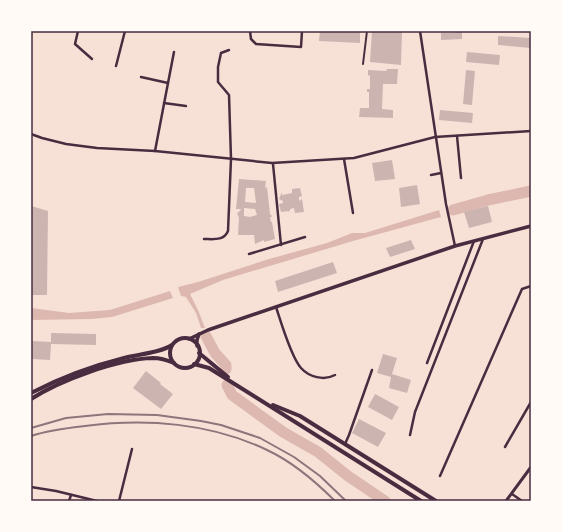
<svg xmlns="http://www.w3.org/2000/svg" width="562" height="532" font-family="'Zilla Slab',serif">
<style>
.water{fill:#dcb8b0}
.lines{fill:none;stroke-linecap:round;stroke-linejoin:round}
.river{stroke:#dcb8b0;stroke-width:11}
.building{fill:#ccb4b1;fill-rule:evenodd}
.pedestrian{stroke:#4a2c40;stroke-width:2}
.minor{stroke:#4a2c40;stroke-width:2.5}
.tertiary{stroke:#4a2c40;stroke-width:3}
.secondary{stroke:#4a2c40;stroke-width:3.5}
.primary{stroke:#4a2c40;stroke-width:4}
.rail{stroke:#8f747c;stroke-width:2}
.neatline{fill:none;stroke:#4a2c40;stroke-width:1.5}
</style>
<rect width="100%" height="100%" fill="#f7e1d7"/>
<g class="water">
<path d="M439 210 441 217 353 241 223 280 190 294 198 310 205 328H201L196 313 186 297 181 296 178 287 198 282 269 259 327 243 352 233H365Z"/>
<path d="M170 291 173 298 112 317 91 319 31 320V308L69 313 110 310Z"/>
</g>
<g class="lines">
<g class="river">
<path d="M453 210 488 200 531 191"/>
<path d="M206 336 215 353 226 365V369"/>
<path d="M227 385 232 395 283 432 318 452 348 476 385 501"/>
</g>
</g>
<g class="building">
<path d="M320 31H360V43L319 41Z"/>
<path d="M372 31H402L401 65 370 62Z"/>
<path d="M455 31H462V39L441 40V33H455Z"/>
<path d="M498 36 531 38V48L498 45Z"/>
<path d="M467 52 500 55 499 65 466 62Z"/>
<path d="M387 69H398L397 84H383L382 109 393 110V118L359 117 360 108H369V92H367V89H370V76L368 75V70L386 71Z"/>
<path d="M466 70 475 71 472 105 463 104Z"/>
<path d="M440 110 473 113 472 123 439 120Z"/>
<path d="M392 160 395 179 375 181 372 163Z"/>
<path d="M239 179 266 181 265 188 267 187 270 214 272 216 270 218 271 222H272L275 239 264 242V240L255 244 254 235H238L239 218 237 213 240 211 241 209H236ZM246 188H254L256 203 245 202ZM244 208 255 209 257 215 250 217 244 216Z"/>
<path d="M417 185 420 204 401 207 399 188Z"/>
<path d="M300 188 302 196 299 197V201L302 199 304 212 295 213 294 208 290 209V211L281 212 279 204 283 203V201L279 199 282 192V195L292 193V189Z"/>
<path d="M31 206 48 211 47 295H31Z"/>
<path d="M488 206 492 222 469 228 464 212Z"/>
<path d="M411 240 415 249 390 257 386 248Z"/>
<path d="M333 262 337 273 278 292 275 281Z"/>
<path d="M51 333 96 334V345L51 344 50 360 32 359V341L51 342Z"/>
<path d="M383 354 397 358 392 374 411 380 407 393 389 388 391 377 377 373Z"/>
<path d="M146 371 161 383 160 384 173 394 161 409 133 388Z"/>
<path d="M375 394 399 407 392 420 368 407Z"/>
<path d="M359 419 386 433 378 447 352 433Z"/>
</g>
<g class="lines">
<path class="pedestrian" d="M363 64 367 31"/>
<g class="minor">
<path d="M78 31 75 44 92 59"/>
<path d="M250 31 251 39 256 44 301 47 302 31"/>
<path d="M420 31 446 204 455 246"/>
<path d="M116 66 125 31"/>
<path d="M141 77 168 83 155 151"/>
<path d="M168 83 174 52"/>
<path d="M164 103 186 106"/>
<path d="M31 134 42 138 66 144 97 148 155 151 272 163 354 158 435 137 531 131"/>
<path d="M457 136 461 178"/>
<path d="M344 159 353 213"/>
<path d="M273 164 281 245"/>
<path d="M431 175 441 173"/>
<path d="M204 239C213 239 224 241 228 231L231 159 229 95 218 82V67L221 53 229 50"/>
<path d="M249 254 305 237"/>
<path d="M276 307C281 322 291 357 301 368 309 377 324 381 335 375"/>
<path d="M427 363 474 241"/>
<path d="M410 435 415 412 483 239"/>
<path d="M345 444 349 435 372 370"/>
<path d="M505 447 531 402"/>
<path d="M440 476 522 289 531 286"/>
<path d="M31 487 56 491 97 501"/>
<path d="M512 494 522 501"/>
<path d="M69 501 71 495"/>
<path d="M119 501 132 449"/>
</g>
<path class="tertiary" d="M506 501 531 467"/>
<g class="secondary">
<path d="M189 339 208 330 455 246 531 226"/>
<path d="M197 346V340L199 334"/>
</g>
<g class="primary">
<circle cx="185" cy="353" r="15"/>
<path d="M199 353 228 377"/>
<path d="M194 364 209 368 421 501"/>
<path d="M31 393C60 378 92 366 124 358 139 354 160 353 172 345"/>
<path d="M31 399C61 380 117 359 153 358 160 358 167 360 174 363"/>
<path d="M273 405 300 416 436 501"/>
</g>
<g class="rail">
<path d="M31 428 66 418 108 414 157 415 201 421 221 425 260 438 294 457 320 476 346 501"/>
<path d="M31 436C49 430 67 428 85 426 146 418 211 423 267 450 293 462 315 481 335 501"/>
</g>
</g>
<rect width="562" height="532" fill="none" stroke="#fffaf5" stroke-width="64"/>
<rect x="32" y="32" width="498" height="468" class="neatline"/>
</svg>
